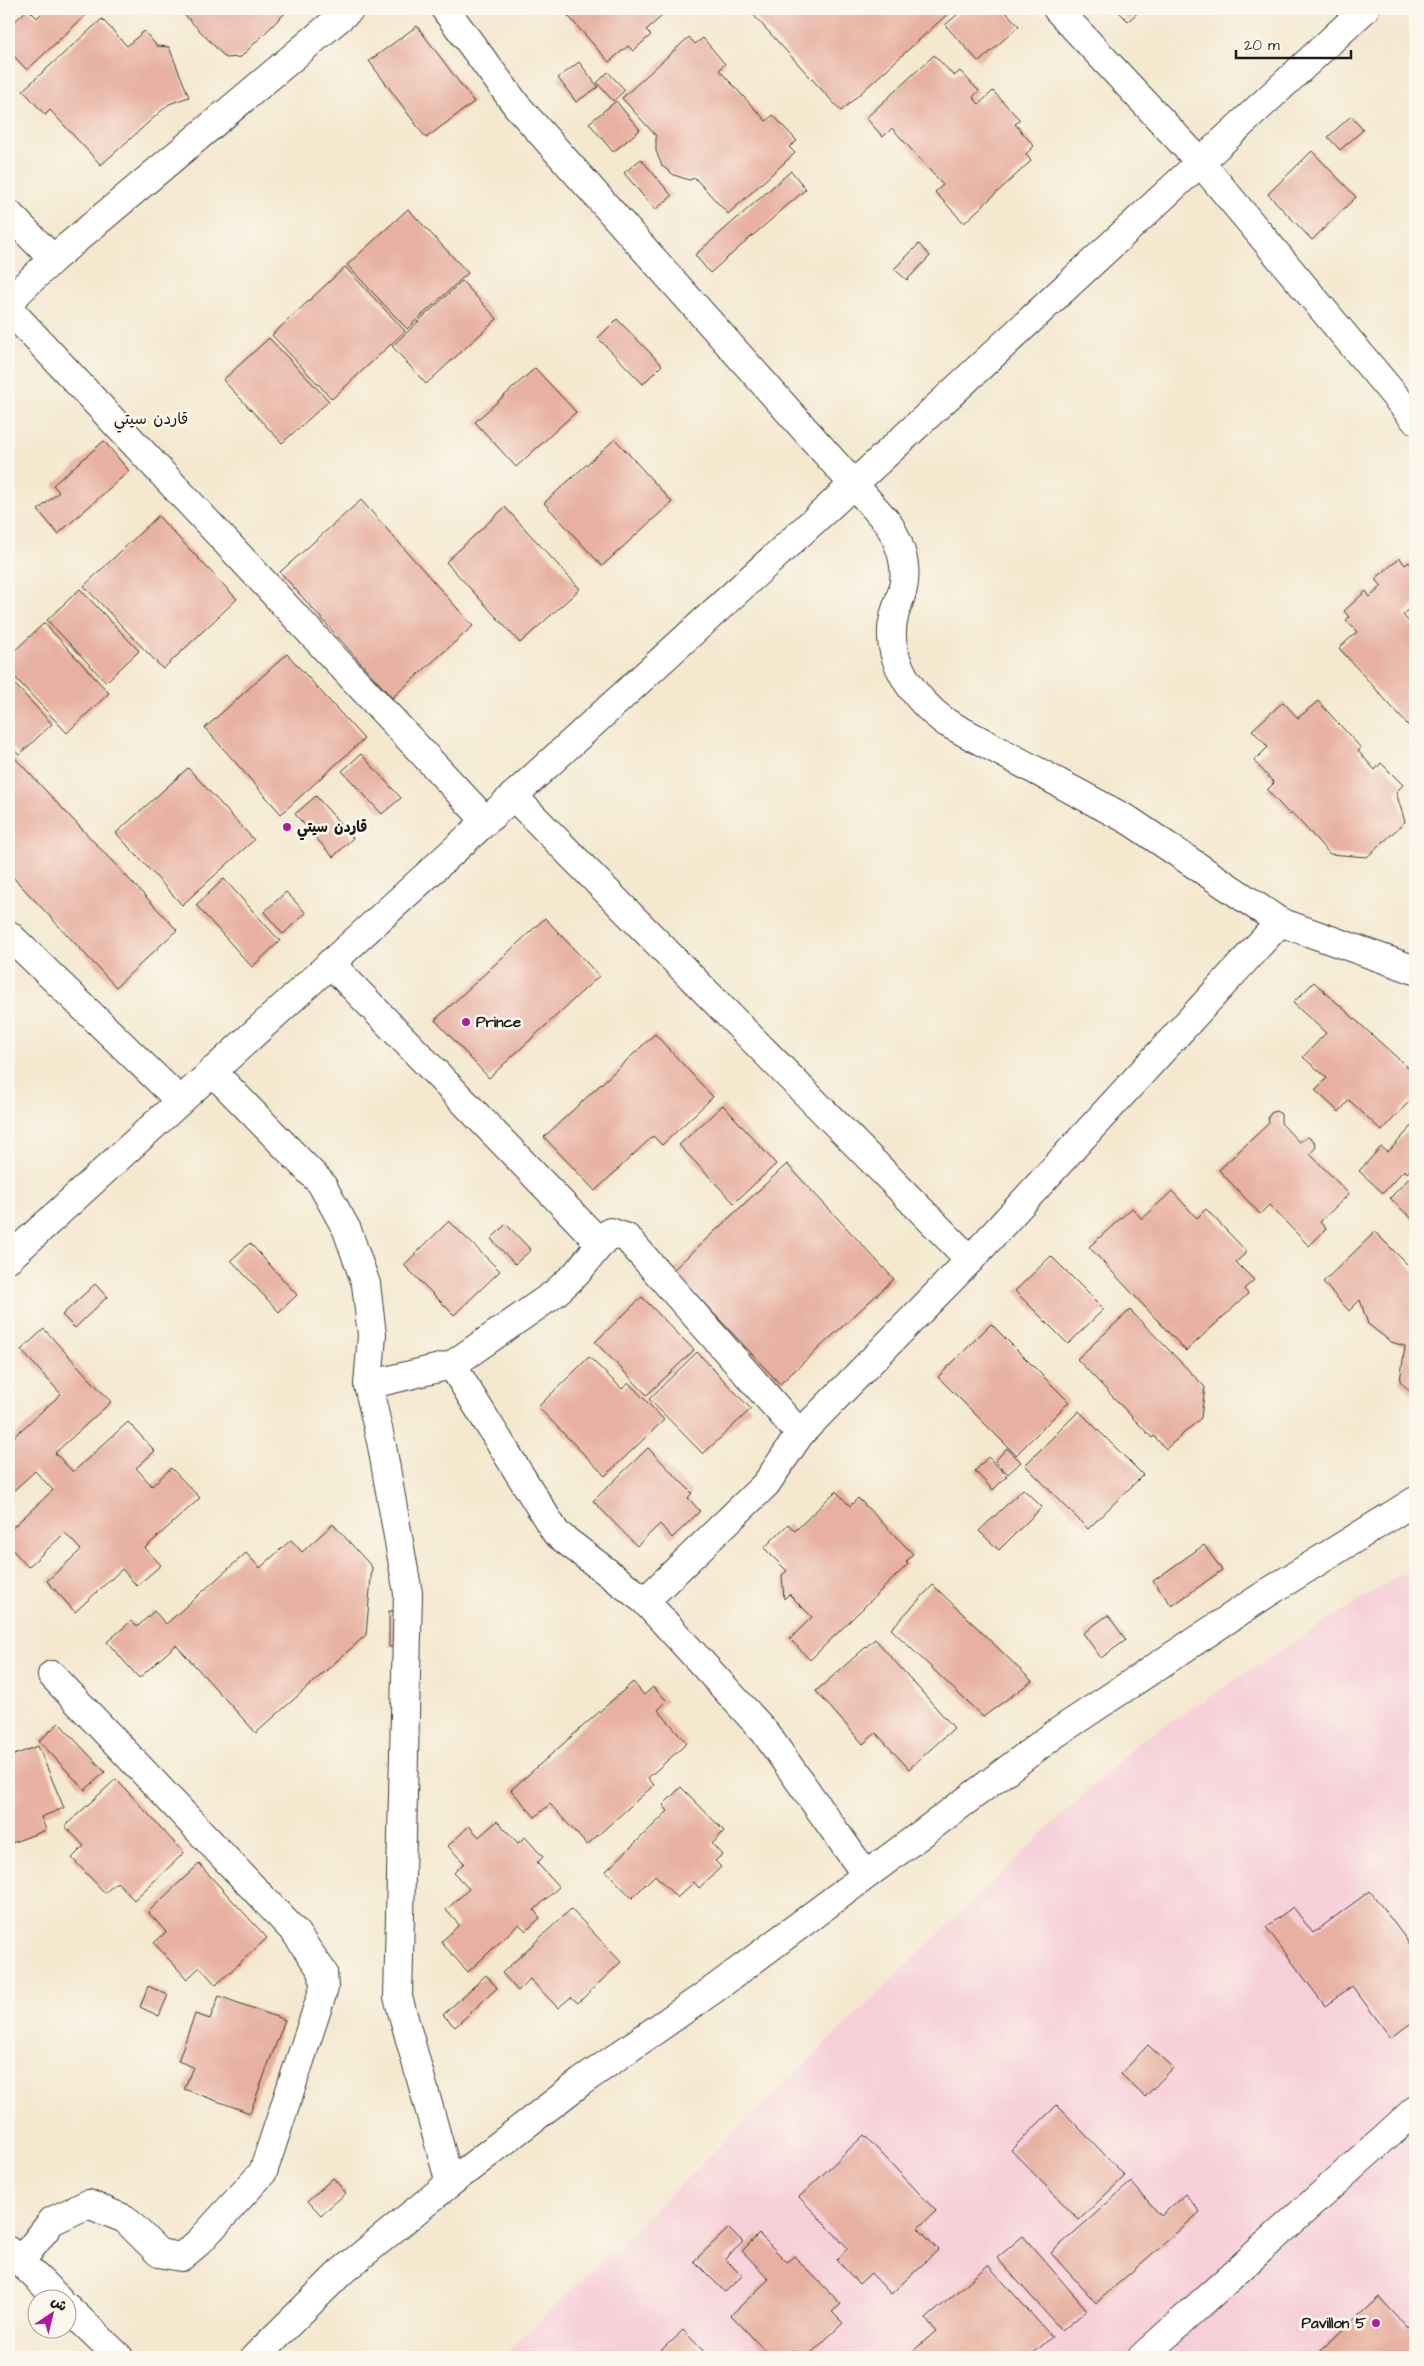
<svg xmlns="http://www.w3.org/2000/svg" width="1424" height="2366" font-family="'Architects Daughter','Playpen Sans Arabic',sans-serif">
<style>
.built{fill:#f6cfd8}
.building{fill:#e7b0a0}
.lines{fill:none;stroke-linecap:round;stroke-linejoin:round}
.minor-casing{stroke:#3c3b37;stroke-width:30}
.minor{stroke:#fff;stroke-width:28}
.poi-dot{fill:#b5179e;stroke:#fbf7ec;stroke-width:2}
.labels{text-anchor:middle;stroke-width:5;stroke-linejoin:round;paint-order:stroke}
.poi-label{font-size:15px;font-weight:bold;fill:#1c1c1c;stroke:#fbf7ec;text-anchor:start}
.neighbourhood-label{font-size:16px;fill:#1c1c1c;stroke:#fbf7ec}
</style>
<rect width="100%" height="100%" fill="#fbf7ec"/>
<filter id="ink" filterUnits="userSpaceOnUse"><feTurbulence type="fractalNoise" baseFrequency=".02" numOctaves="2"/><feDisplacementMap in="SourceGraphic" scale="10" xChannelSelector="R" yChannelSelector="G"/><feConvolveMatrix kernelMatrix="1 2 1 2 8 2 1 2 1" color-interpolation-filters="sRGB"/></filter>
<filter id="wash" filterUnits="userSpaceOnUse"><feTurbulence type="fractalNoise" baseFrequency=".0096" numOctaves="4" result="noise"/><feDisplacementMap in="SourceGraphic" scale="20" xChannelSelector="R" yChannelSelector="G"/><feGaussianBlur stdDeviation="1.12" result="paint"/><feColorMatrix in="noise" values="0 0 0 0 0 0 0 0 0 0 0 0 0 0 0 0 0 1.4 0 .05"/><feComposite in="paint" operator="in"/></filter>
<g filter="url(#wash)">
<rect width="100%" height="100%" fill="#f4e8cf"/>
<path class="built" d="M1415 1565V2357H502L1137 1743Z"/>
<g id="blocks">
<g class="building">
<path d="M28 9 37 18 46 9H92L27 70 9 51V27Z"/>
<path d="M179 9H289L241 57 226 58Z"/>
<path d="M562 9H670L646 30 651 35 633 51 628 46 609 62Z"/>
<path d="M748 9H953L841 111Z"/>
<path d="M964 9H1003L1019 26 979 62 945 25Z"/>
<path d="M1116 9H1142L1128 21Z"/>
<path d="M102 19 127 46 144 31 157 46 169 47 189 97 169 104 101 165 50 110 45 115 23 90Z"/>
<path d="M417 26 474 102 426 138 369 61Z"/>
<path d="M689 37 695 44 703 38 725 64 719 70 766 121 773 115 797 141 789 147 795 153 728 214 695 178 689 180 674 175 662 166 656 151V136L622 98Z"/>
<path d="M934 55 954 76 960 71 979 91 973 97 979 104 993 91 1020 120 1015 124 1034 146 1026 154 1031 161 964 223 935 192 943 185 892 128 883 137 866 118Z"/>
<path d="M579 62 598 87 576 102 558 78Z"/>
<path d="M608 72 625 90 613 101 597 83Z"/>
<path d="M616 101 640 130 613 152 589 123Z"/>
<path d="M1351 116 1363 130 1340 150 1328 137Z"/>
<path d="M1312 151 1356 197 1312 240 1268 194Z"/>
<path d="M641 159 672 196 655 210 624 173Z"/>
<path d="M791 171 806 189 710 273 695 255Z"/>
<path d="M408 209 468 273 407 329 347 265Z"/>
<path d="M919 244 930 256 907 280 894 269Z"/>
<path d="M345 267 405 331 332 399 272 335Z"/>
<path d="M462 281 497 319 426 384 392 346Z"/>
<path d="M617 319 662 365 643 384 598 338Z"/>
<path d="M269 338 329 401 282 443 223 380Z"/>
<path d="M535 368 576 412 516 467 475 422Z"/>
<path d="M615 439 672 502 602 566 544 503Z"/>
<path d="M104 441 129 471 58 534 38 510 59 492 53 485Z"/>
<path d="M361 500 473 626 392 698 280 572Z"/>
<path d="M505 507 580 589 520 643 446 562Z"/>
<path d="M158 516 237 599 163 669 84 586Z"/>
<path d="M1400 558 1405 565 1409 562 1415 570V604L1403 615 1415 629V733L1339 648 1357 632 1346 620 1349 617 1344 611 1366 591 1370 597 1382 586 1375 579Z"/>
<path d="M80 589 139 651 106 682 47 620Z"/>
<path d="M44 623 109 693 67 733 9 671V656Z"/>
<path d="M287 654 364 739 281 814 205 728Z"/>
<path d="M9 678 52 724 19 755 9 745Z"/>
<path d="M1318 701 1361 748 1358 751 1375 770 1381 763 1403 785 1396 792 1405 822 1367 857 1330 854 1292 813 1290 815 1267 790 1274 783 1254 761 1268 747 1252 730 1283 702 1298 718Z"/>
<path d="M361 754 401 798 382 814 342 771Z"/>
<path d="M14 757 177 930 116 987 9 873V762Z"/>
<path d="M188 768 254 840 182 905 116 833Z"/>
<path d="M316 796 353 838 333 857 295 814Z"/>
<path d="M224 879 280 941 252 967 196 905Z"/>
<path d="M286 892 306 913 283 934 264 912Z"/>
<path d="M545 918 599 976 489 1078 435 1020Z"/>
<path d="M1314 982 1415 1074V1095L1382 1131 1349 1100 1339 1112 1315 1090 1327 1078 1303 1057 1326 1033 1293 1003Z"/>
<path d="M655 1034 713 1097 662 1145 653 1136 595 1191 544 1137Z"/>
<path d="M723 1105 776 1164 734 1203 679 1145Z"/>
<path d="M1276 1111 1281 1114V1123L1299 1142 1308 1137 1314 1141 1316 1147 1310 1154 1349 1194 1320 1222 1326 1229 1309 1246 1269 1205 1260 1214 1219 1170 1269 1123 1268 1118 1271 1113Z"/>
<path d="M1415 1123V1164L1407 1173 1404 1170 1383 1193 1359 1171 1381 1147 1388 1152Z"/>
<path d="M787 1164 894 1279 780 1384 673 1270Z"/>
<path d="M1415 1172V1222L1390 1198Z"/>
<path d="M1172 1191 1197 1218 1206 1209 1247 1252 1236 1262 1254 1280 1244 1289 1248 1294 1186 1351 1089 1247 1132 1208 1142 1219Z"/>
<path d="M449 1221 500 1271 454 1315 404 1265Z"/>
<path d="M506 1224 531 1250 515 1264 491 1239Z"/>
<path d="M1375 1232 1415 1272V1397L1400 1381 1405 1346 1391 1342 1368 1324 1360 1300 1349 1311 1323 1282Z"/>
<path d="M250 1243 297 1295 279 1312 231 1260Z"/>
<path d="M1051 1256 1104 1309 1068 1344 1015 1291Z"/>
<path d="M95 1284 107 1297 75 1328 62 1315Z"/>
<path d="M642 1297 694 1350 647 1395 595 1342Z"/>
<path d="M1130 1310 1205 1387 1201 1418 1166 1449 1154 1436 1152 1438 1077 1359Z"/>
<path d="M991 1324 1069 1402 1016 1455 938 1377Z"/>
<path d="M44 1329 111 1402 55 1453 73 1472 128 1422 155 1451 136 1468 152 1486 171 1468 200 1498 145 1548 161 1565 137 1586 122 1569 75 1612 47 1581 81 1550 65 1533 28 1567 9 1546V1531L53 1490 35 1471 9 1495V1441L61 1394 21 1350Z"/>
<path d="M697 1352 751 1409 703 1454 649 1399Z"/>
<path d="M589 1357 622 1389 629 1383 664 1420 605 1476 538 1407Z"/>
<path d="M1079 1411 1143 1475 1088 1529 1025 1465Z"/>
<path d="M648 1448 692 1493 688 1498 700 1511 672 1538 660 1524 637 1546 593 1501Z"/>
<path d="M1007 1448 1021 1462 1008 1474 995 1461Z"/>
<path d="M988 1457 1007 1476 993 1490 975 1471Z"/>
<path d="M1023 1489 1042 1507 999 1550 979 1531Z"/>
<path d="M836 1491 850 1506 858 1498 913 1554 906 1562 908 1564 810 1660 790 1639 812 1617 789 1594 784 1599 782 1575 787 1571 764 1548 788 1524 795 1531Z"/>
<path d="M333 1524 372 1567 366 1635 256 1733 176 1645 139 1678 107 1642 131 1621 137 1627 154 1611 166 1624 246 1553 260 1568 291 1540 302 1552Z"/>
<path d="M1204 1545 1222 1570 1172 1606 1153 1581Z"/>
<path d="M933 1585 1032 1681 983 1717 891 1629Z"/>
<rect x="389" y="1611" width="15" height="36"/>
<path d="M1108 1615 1126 1640 1101 1658 1083 1633Z"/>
<path d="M875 1639 954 1728 909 1769 876 1733 863 1744 816 1691Z"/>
<path d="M633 1682 644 1695 653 1687 667 1701 658 1710 687 1743 648 1778 654 1785 587 1845 550 1804 535 1817 511 1790Z"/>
<path d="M59 1723 105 1772 85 1790 39 1741Z"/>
<path d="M38 1746 64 1808 41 1817 46 1830 9 1844V1757Z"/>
<path d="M116 1779 184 1853 134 1900 117 1882 105 1893 72 1858 84 1846 65 1826Z"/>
<path d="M681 1787 724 1831 712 1844 722 1855 715 1861 721 1867 699 1888 694 1882 677 1898 655 1875 632 1898 606 1871 668 1811 663 1805Z"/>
<path d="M497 1821 518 1843 525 1837 543 1857 537 1863 559 1887 534 1910 540 1918 526 1931 519 1924 468 1972 441 1942 459 1925 446 1910 469 1889 454 1873 464 1863 448 1846 469 1826 479 1837Z"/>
<path d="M199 1864 267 1938 216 1985 200 1967 187 1979 154 1943 166 1932 148 1912Z"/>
<path d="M1370 1891 1415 1951V2020L1391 2038 1352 1986 1325 2006 1266 1927 1293 1907 1313 1933Z"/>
<path d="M571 1909 621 1962 578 2003 571 1997 558 2008 530 1979 518 1991 502 1973Z"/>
<path d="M486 1975 497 1988 455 2027 443 2015Z"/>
<path d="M148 1986 168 1995 159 2016 140 2007Z"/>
<path d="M219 1996 285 2020 250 2113 184 2089 193 2067 178 2061 195 2014 210 2019Z"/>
<path d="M1148 2045 1173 2068 1145 2097 1121 2074Z"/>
<path d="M1057 2105 1125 2176 1079 2220 1011 2150Z"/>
<path d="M864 2135 936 2211 918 2228 938 2250 891 2294 871 2273 859 2284 837 2260 848 2248 799 2197Z"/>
<path d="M333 2178 346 2193 321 2215 308 2201Z"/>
<path d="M1131 2182 1161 2216 1185 2194 1200 2212 1096 2303 1051 2253Z"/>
<path d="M729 2228 743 2242 725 2259 742 2276 725 2292 694 2261Z"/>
<path d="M759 2234 787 2262 794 2256 841 2304 832 2312 843 2323 807 2357H800L793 2350 785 2357H771L731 2315 769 2279 742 2251Z"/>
<path d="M1023 2236 1087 2310 1062 2331 997 2258Z"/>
<path d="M988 2265 1052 2337 1029 2357H906L936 2331 926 2319Z"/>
<path d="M1379 2297 1407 2327 1415 2319V2357H1313Z"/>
<path d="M683 2330 709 2357H654Z"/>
</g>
</g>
</g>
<g filter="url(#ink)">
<use href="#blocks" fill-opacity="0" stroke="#3c3b37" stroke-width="1"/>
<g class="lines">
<defs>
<g id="minor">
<path d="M445 9 517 106 888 523C900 543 908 565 903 588 901 598 896 607 894 617 883 659 916 701 947 723L1130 821 1280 922 1415 970"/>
<path d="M1057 9 1200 162 1415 420"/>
<path d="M9 214 53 259"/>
<path d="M9 301 53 259 350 9"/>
<path d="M9 309 486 821"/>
<path d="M513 796 970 1260"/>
<path d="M9 935 180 1101"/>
<path d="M330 963 600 1243"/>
<path d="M212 1071 321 1183 347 1230 366 1284 372 1335 368 1385 382 1446 408 1593 398 1997 450 2183"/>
<path d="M9 1258 854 484 1365 9"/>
<path d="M452 1365 556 1533 645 1601 764 1731 866 1875"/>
<path d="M368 1385 452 1365 554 1294 576 1274 610 1232 627 1238 800 1434"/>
<path d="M645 1601 766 1484 800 1434 970 1260 1280 922"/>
<path d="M9 2251 58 2298"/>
<path d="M20 2262 52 2221 88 2204 125 2219 159 2253 181 2257 199 2242 263 2172 324 1988 323 1972 295 1932 52 1675"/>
<path d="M68 2308 119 2357"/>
<path d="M255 2357 341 2272 450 2183 581 2082 717 1987 1055 1734 1272 1590 1415 1501"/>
<path d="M1142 2357 1415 2110"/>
</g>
</defs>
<use href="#minor" class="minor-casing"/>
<use href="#minor" class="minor"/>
</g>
</g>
<g class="poi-dot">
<circle cx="287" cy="827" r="5"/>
<circle cx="466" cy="1022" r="5"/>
<circle cx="1376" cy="2323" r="5"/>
</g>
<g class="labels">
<g class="poi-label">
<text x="297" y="832">قاردن سيتي</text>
<text x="476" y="1027">Prince</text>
<text x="1366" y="2328" text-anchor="end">Pavillon 5</text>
</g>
<g class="neighbourhood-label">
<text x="151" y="424">قاردن سيتي</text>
</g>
</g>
<rect width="1424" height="2366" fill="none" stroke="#fbf7ec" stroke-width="30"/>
<g transform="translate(52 2314) rotate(35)"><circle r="24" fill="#fbf7ec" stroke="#a29f99"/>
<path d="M0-4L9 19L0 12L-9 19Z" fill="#b5179e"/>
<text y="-8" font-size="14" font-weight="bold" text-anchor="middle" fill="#1c1c1c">ش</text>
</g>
<path d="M1236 50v8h115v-8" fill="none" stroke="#1c1c1c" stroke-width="2.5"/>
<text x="1244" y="50" font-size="15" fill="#1c1c1c" stroke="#fbf7ec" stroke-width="4" paint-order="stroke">20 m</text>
</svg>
